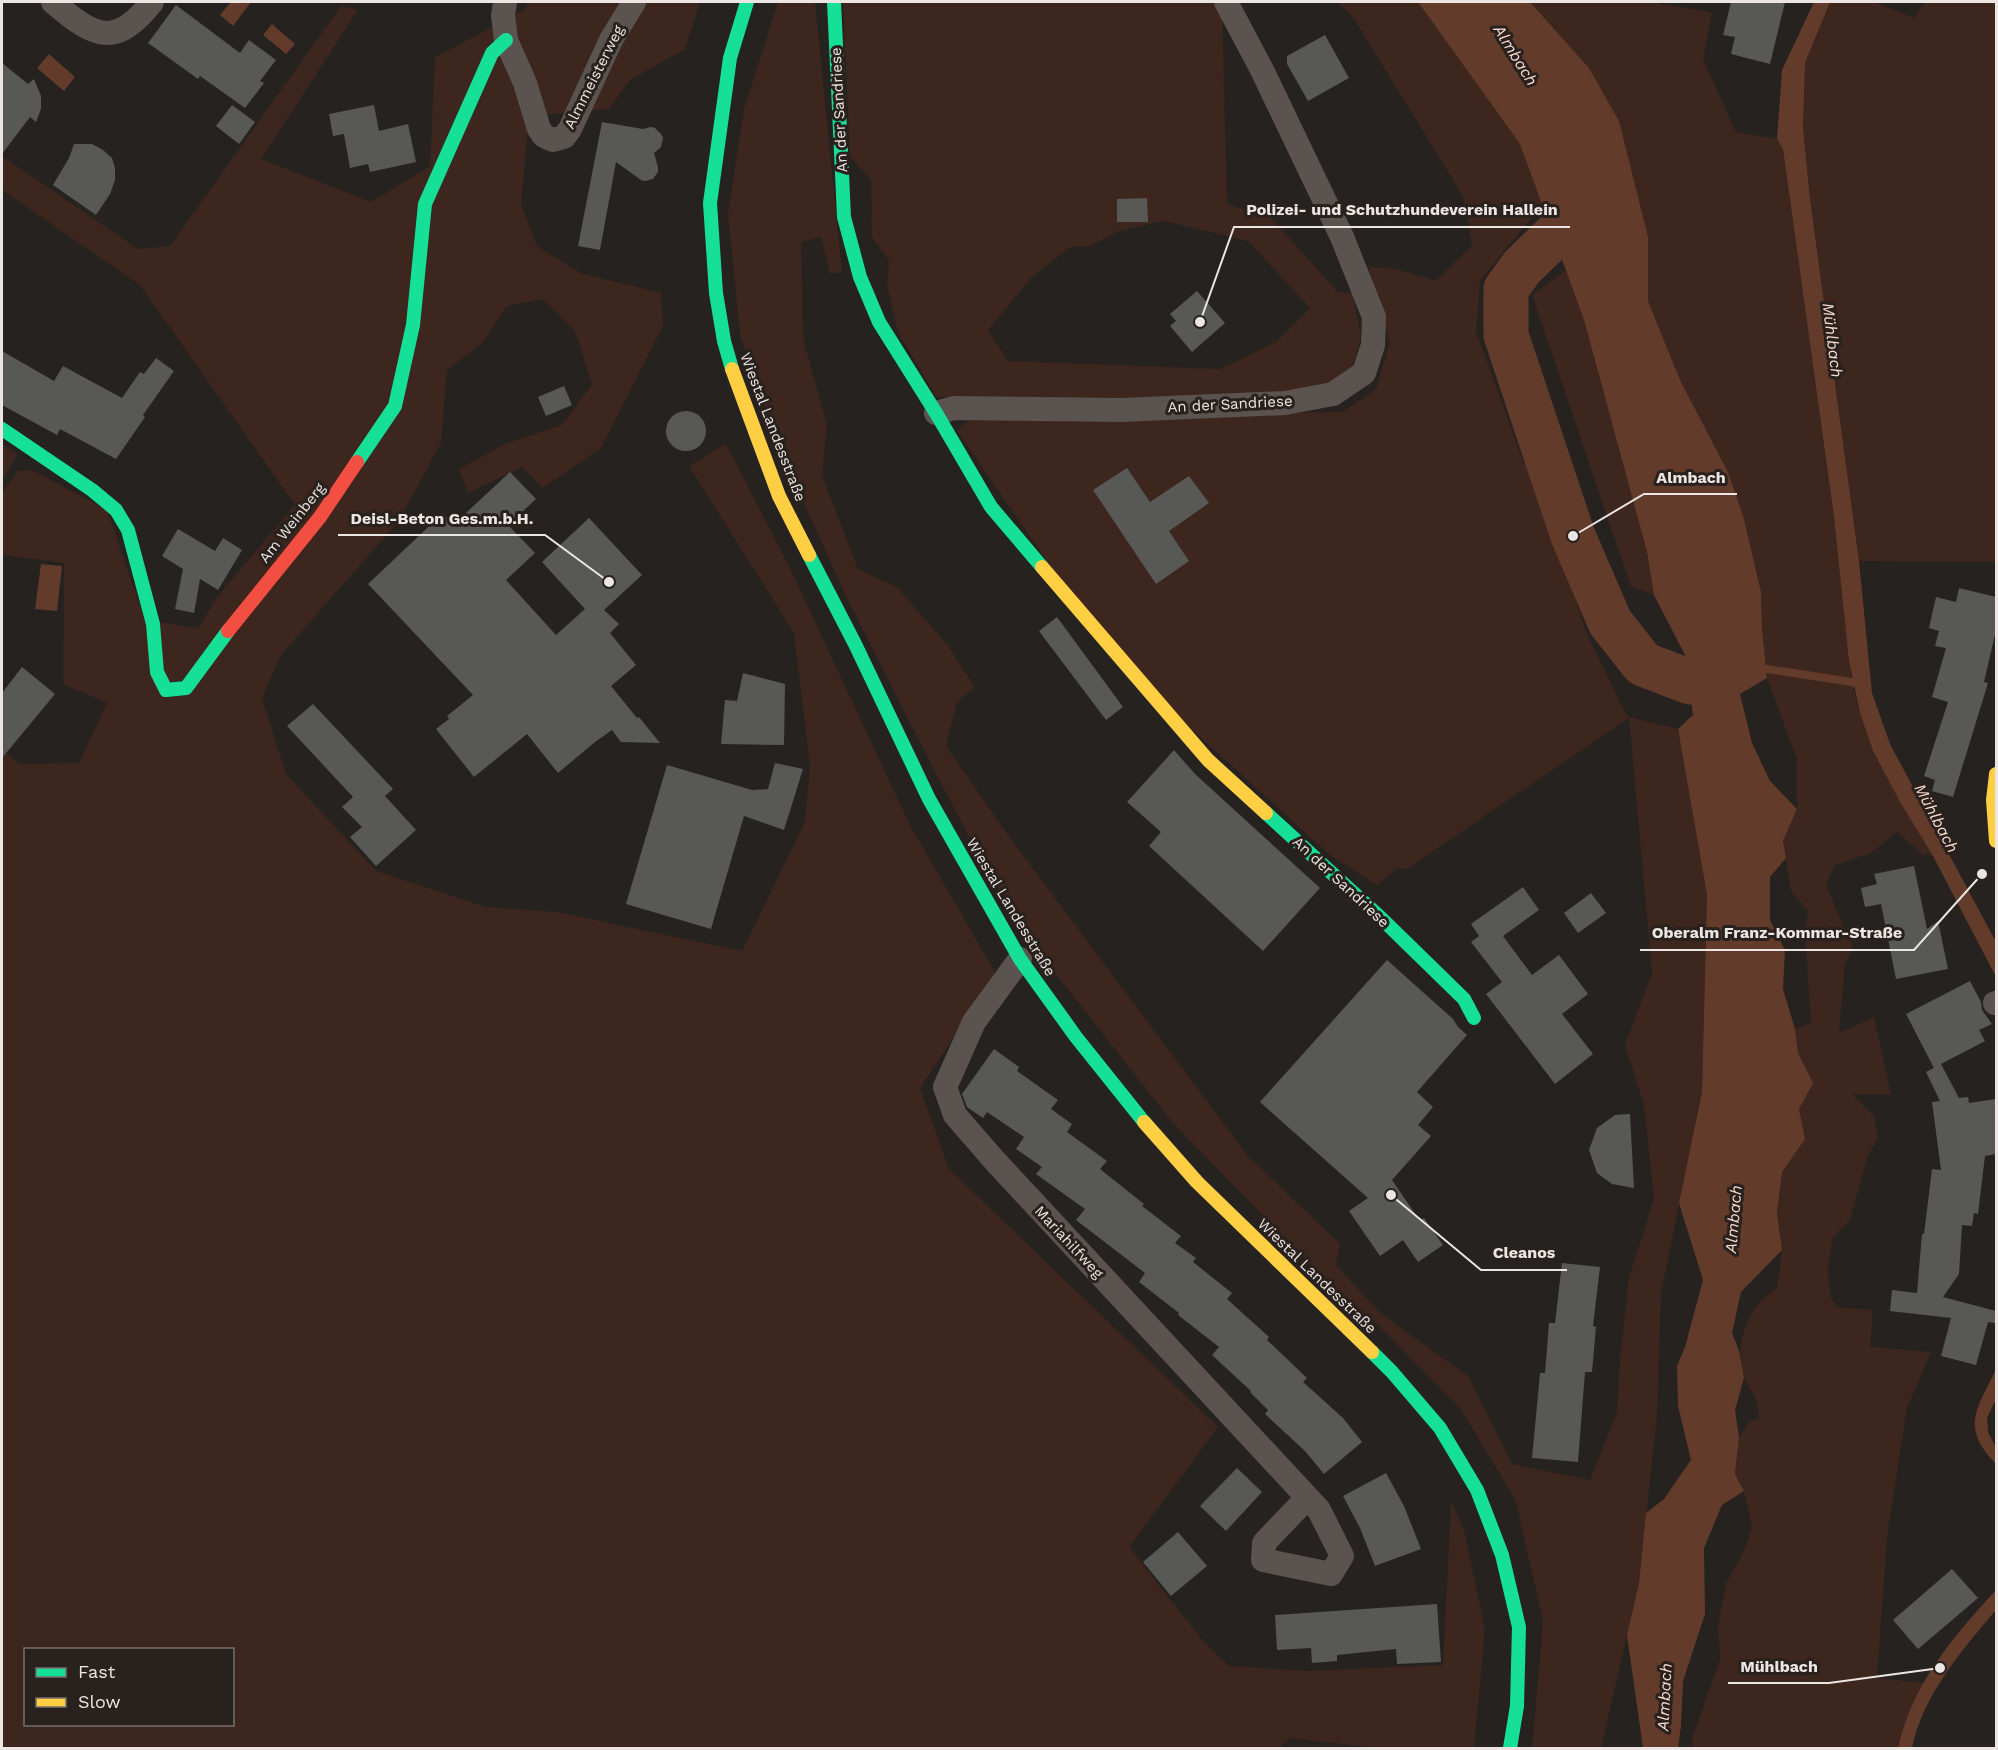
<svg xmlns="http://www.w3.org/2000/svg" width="1998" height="1750" font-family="'Work Sans',sans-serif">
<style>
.green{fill:#3c261d;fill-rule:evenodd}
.water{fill:#623b2b}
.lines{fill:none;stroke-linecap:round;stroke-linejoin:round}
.stream{stroke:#623b2b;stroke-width:8}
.river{stroke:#623b2b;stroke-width:45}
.building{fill:#585856}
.street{stroke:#5a5350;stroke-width:24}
.fast{stroke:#16e098;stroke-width:14}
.slow{stroke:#ffcf43;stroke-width:14}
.jam{stroke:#f24e42;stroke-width:14}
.labels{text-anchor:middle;stroke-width:6;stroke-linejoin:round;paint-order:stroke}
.street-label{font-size:15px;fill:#ebe5e3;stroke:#29211d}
.water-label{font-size:16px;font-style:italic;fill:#fbdcd0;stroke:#29211d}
.leader{fill:none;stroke:#ebe5e3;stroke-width:2}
.callout-dot{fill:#ebe5e3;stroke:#29211d;stroke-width:2}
.callout-label{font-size:16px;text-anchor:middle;font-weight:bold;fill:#ebe5e3;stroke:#29211d;stroke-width:6;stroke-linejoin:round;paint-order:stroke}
</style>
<rect width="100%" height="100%" fill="#262220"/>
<g class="green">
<path d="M528 2H700L685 49 630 80 609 109 529 116 521 204 537 246 580 273 661 293 663 326 601 448 543 488 522 467 468 493 459 469 505 444 562 425 592 384 575 331 543 299 507 306 483 342 447 370 441 443 398 522 281 655 262 698 286 774 376 871 486 907 557 912 742 951 805 822 810 767 794 633 689 466 726 444 787 562 910 825 996 974 920 1088 949 1169 1218 1427 1129 1547 1204 1642 1229 1666 1306 1671 1443 1665 1451 1501 1464 1530 1485 1629 1474 1748H1376L1290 1738 1279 1748H2V750L20 764 79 763 107 703 63 684 64 563 2 555V493L18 471 32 470 107 510 145 620 198 628 218 596 295 505 140 285 2 190V156L138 249 170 246 341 6 358 10 261 159 371 202 430 166 435 57 525 10ZM26 1650H232V1724H26Z"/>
<path d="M778 2H815L842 272 830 274 821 237 801 242 803 338 827 425 822 475 858 569 897 587 946 643 975 687 957 702 946 746 1008 835 1248 1156 1340 1244 1336 1265 1380 1313 1468 1376 1512 1464 1590 1480 1617 1412 1620 1359 1629 1277 1654 1199 1644 1105 1625 1045 1652 973 1629 718 1407 869 1397 868 1377 885 1330 855 1190 728 1058 577 957 431 971 418 1343 412 1376 389 1390 343 1368 266 1400 270 1436 281 1472 245 1463 196 1354 19 1338 2H1418L1520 144 1542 205 1480 281 1476 331 1523 461 1541 483 1585 630 1624 710 1629 717 1678 729 1707 895 1702 1092 1661 1293 1657 1415 1639 1583 1601 1748H1532L1543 1620 1515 1499 1460 1408 1377 1324 1323 1277 1172 1122 1015 922 937 776 846 596 777 444 740 335 728 214 744 109Z"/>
<path d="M843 2H1217L1222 7 1227 204 1271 218 1337 291 1353 294 1361 337 1353 367 1329 384 1295 392 1120 399 936 397 898 332 887 286 889 261 872 237 871 179 850 157ZM1164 221 1248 241 1310 308 1277 341 1220 369 1008 361 988 330 1032 277 1070 247 1090 246 1119 231Z"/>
<path d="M1530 2H1658L1659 4 1712 12 1703 59 1736 132 1777 139 1783 149 1834 518 1852 682 1860 713 1873 751 1900 802 1933 856 1922 854 1897 832 1871 853 1835 865 1826 885 1853 948 1845 965 1839 1033 1874 1017 1891 1094H1852L1874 1116 1878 1138 1867 1158 1850 1220 1832 1239 1828 1272 1831 1298 1837 1307 1873 1310 1870 1347 1931 1352 1907 1408 1887 1537 1877 1678 1924 1683 1903 1728 1898 1748H1693L1692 1739 1720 1659 1718 1626 1726 1583 1743 1553 1752 1527 1744 1491 1735 1474 1739 1437 1749 1422 1759 1418C1759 1397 1753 1397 1745 1379 1734 1355 1743 1323 1759 1303 1764 1297 1771 1293 1777 1288L1782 1250 1777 1214 1782 1172 1804 1139 1799 1109 1812 1083 1798 1053 1795 1029 1811 1022 1805 933 1808 911 1791 891 1783 841 1797 809V760L1767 678 1762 629 1761 592 1743 515 1727 470 1681 382 1648 301V237L1589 68Z"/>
<path d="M1830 2H1875L1914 18 1925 2H1996V562L1859 561 1810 199 1803 127 1805 63Z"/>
<path d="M1566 270 1584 320 1647 552 1654 595 1631 587 1532 295Z"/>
<path d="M2 444 18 454 2 481Z"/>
</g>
<g class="water">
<path d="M231 2H251L233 26 220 15Z"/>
<path d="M1418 2H1530L1589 68 1619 121 1648 237V301L1681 382 1727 470 1743 515 1761 592 1762 629 1767 678 1740 694 1752 743 1770 781 1797 809 1783 841 1786 858 1770 877V920L1785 950 1783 989 1795 1029 1798 1053 1813 1083 1799 1109 1805 1139 1782 1172 1777 1213 1782 1250 1741 1292 1732 1333 1739 1351 1744 1378 1735 1410 1739 1437 1735 1474 1744 1491 1722 1505 1704 1548 1705 1614 1683 1681 1681 1726 1678 1748H1643L1627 1635 1639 1583 1646 1513 1664 1499 1691 1460 1678 1406 1677 1366 1685 1347 1703 1280 1679 1203 1702 1092 1707 895 1678 729 1693 715 1685 655 1654 595 1647 552 1584 320 1520 144Z"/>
<path d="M1814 2H1830L1805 63 1803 127 1810 199 1859 561 1872 693 1890 744 1996 942V977L1933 856 1900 802 1873 751 1860 713 1849 661 1834 517 1783 149 1777 139 1782 70Z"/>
<path d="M272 24 295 44 286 54 263 35Z"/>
<path d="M49 54 75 77 64 91 37 68Z"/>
<path d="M41 564 62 566 57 611 35 609Z"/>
<path d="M1996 1369V1399L1987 1418 1988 1432 1996 1448V1464C1960 1426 1977 1410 1996 1369Z"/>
<path d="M1996 1590V1610C1962 1650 1923 1695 1912 1748H1898C1912 1684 1953 1637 1996 1590Z"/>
</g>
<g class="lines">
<path class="stream" d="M1756 669 1761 668 1852 682 1862 687"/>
<path class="river" d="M1593 207 1554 236 1522 267 1506 289V335L1573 536 1610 622 1643 664 1690 682 1718 683"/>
</g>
<g class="building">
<path d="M1731 2H1785L1770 64 1731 54 1735 37 1723 35Z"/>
<path d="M176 5 240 53 249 40 276 60 260 81 264 83 245 108 200 76 198 79 148 43Z"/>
<path d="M1325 35 1349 78 1308 101 1287 64V56Z"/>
<path d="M2 63 28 84 34 79 41 96V109L36 122 30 117 2 154Z"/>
<path d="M232 105 255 122 239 144 216 126Z"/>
<path d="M374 105 379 131 408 124 416 162 370 172 368 164 350 168 344 134 333 136 329 114Z"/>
<path d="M602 122 643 129 651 127 655 128 661 134 663 138 661 147 654 153 658 167V172L653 179 645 181 641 180 616 162 600 250 578 246Z"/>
<path d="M74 144H92L103 150 112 158 115 168V180L110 194 96 215 53 185 69 158Z"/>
<path d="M1147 198 1148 222H1117V199Z"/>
<path d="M1197 291 1225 323 1192 352 1170 326 1176 321 1170 314Z"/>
<path d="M2 351 54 381 63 366 122 398 140 372 144 374 156 358 174 371 143 415 145 417 116 459 60 429 57 435 2 405Z"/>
<path d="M564 386 572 405 546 416 538 397Z"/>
<circle cx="686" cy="431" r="20"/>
<path d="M1127 468 1150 502 1189 476 1209 503 1169 531 1189 561 1156 584 1093 490Z"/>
<path d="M510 472 536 499 508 525 535 553 506 580 556 635 585 609 542 562 589 518 642 575 604 610 619 624 610 633 636 665 611 686 637 718 639 717 660 743 621 742 612 730 595 742 558 773 527 734 474 777 436 729 449 719 447 716 473 695 368 584 443 513 453 525Z"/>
<path d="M178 529 215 551 223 538 242 550 218 590 200 579 194 613 175 609 183 569 162 556Z"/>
<path d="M1959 588 1996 597V630L1984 682 1988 683 1953 797 1932 791 1935 780 1924 776 1948 702 1932 697 1946 648 1935 646 1939 631 1929 628 1936 597 1956 602Z"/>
<path d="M1057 617 1123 707 1106 720 1039 631Z"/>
<path d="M22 667 55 694 2 758V693Z"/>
<path d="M743 673 785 684 784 745 721 744 725 700 737 701Z"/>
<path d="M313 704 393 789 385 796 416 830 376 866 350 837 362 827 342 807 353 797 287 726Z"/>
<path d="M1174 750 1195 774 1320 888 1263 951 1149 846 1161 832 1127 802Z"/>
<path d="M775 763 803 769 784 830 744 816 711 929 626 904 667 765 752 790 768 789Z"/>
<path d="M1914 866 1927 929 1938 921 1948 969 1896 979 1881 904 1865 907 1861 888 1877 884 1874 874Z"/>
<path d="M1523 887 1539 910 1503 936 1532 975 1559 955 1588 994 1562 1014 1593 1054 1555 1084 1486 994 1502 982 1471 942 1479 936 1471 924Z"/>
<path d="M1591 893 1606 913 1578 933 1564 913Z"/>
<path d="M1387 960 1453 1019 1458 1027 1467 1035 1417 1092 1433 1107 1418 1125 1431 1136 1392 1180 1420 1221 1424 1218 1443 1245 1418 1262 1403 1240 1380 1256 1349 1211 1368 1198 1260 1102Z"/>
<path d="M1970 981 1981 1002 1982 1010 1992 1024 1979 1030 1985 1041 1941 1064 1959 1098 1968 1097 1969 1103 1996 1099V1154L1985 1156 1978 1214 1974 1213 1972 1226 1962 1225 1959 1274 1943 1297 1996 1311 1995 1323 1988 1322 1976 1365 1941 1356 1951 1318 1890 1311 1892 1290 1917 1293 1922 1234H1924L1932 1169 1941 1170 1932 1102 1940 1101 1926 1072 1934 1068 1906 1014Z"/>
<path d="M994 1049 1019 1067 1017 1071 1058 1100 1051 1109 1072 1124 1067 1132 1107 1161 1100 1169 1144 1204 1142 1206 1181 1236 1175 1243 1196 1258 1193 1262 1232 1293 1227 1299 1269 1337 1267 1340 1307 1378 1303 1382 1343 1418 1362 1442 1324 1474 1305 1451 1265 1414 1268 1410 1250 1392 1251 1391 1212 1355 1219 1347 1178 1315 1179 1313 1139 1282 1145 1273 1076 1220 1085 1209 1036 1174 1042 1167 1016 1149 1024 1137 987 1112 983 1118 967 1107 962 1094Z"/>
<path d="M1630 1114 1634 1188 1612 1184 1597 1173 1589 1150 1597 1128 1615 1115Z"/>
<path d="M1562 1263 1600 1267 1593 1326 1596 1327 1592 1372H1585L1578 1462 1532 1458 1540 1373H1545L1549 1323H1555Z"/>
<path d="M1237 1468 1262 1492 1226 1531 1200 1506Z"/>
<path d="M1386 1473 1404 1506 1421 1549 1375 1566 1360 1528 1343 1496Z"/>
<path d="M1178 1532 1207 1566 1171 1596 1143 1562Z"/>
<path d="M1952 1569 1978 1598 1918 1649 1893 1620Z"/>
<path d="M1437 1604 1441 1662 1397 1664 1396 1649 1337 1655V1661L1312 1663 1311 1648 1277 1650 1275 1615Z"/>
</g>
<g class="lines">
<g class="street">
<path d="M53 2C94 37 115 49 152 2"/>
<path d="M505 2 503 15 506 40 525 83 539 129 544 136 553 140 564 137 570 129 611 40 634 2"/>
<path d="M936 413 954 408 1121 410 1285 403 1333 394 1364 373 1373 345 1374 317 1342 237 1262 70 1226 2"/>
<path d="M1020 959 974 1022 945 1087 955 1115 995 1161 1319 1510 1342 1556 1331 1574 1263 1560 1264 1543 1307 1498"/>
<path d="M1995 1003H1996"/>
</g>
<g class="fast">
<path d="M834 2 844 217 860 277 879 322 936 413 991 507 1042 567"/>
<path d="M732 369 724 341 716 293 710 203 730 58 747 2"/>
<path d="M2 429 92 490 116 510 128 530 153 624 157 672 166 690 186 688 228 631"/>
<path d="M357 462 395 406 413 325 425 204 492 53 506 40"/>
<path d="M809 555 855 644 929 799 1020 959 1076 1037 1144 1122"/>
<path d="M1266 813 1382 919 1464 999 1474 1018"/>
<path d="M1372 1352 1392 1372 1440 1428 1477 1490 1502 1555 1519 1627 1517 1706 1510 1748"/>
</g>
<g class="slow">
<path d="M732 369 779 496 809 555"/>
<path d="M1042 567 1208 760 1266 813"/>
<path d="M1996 774 1993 800 1996 841"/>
<path d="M1144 1122 1197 1182 1372 1352"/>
</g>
<path class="jam" d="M228 631 320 517 357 462"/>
</g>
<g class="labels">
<g class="street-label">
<text transform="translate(594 77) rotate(-63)" y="5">Almmeisterweg</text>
<text transform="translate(839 110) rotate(-93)" y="5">An der Sandriese</text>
<text transform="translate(1230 404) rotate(-3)" y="5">An der Sandriese</text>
<text transform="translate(773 427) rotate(69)" y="5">Wiestal Landesstraße</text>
<text transform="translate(292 523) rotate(-52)" y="5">Am Weinberg</text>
<text transform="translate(1341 882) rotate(43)" y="5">An der Sandriese</text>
<text transform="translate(1011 907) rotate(59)" y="5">Wiestal Landesstraße</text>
<text transform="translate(1069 1242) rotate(47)" y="5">Mariahilfweg</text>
<text transform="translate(1317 1276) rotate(44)" y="5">Wiestal Landesstraße</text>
</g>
<g class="water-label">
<text transform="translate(1516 55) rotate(58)" y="6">Almbach</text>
<text transform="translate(1833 340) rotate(83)" y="6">Mühlbach</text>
<text transform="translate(1937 818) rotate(62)" y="6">Mühlbach</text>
<text transform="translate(1733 1219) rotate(-85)" y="6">Almbach</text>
<text transform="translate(1664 1697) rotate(-87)" y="6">Almbach</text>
</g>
</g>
<path class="leader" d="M1200 322L1234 227H1570M1573 536L1644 494H1737M609 582L545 535H338M1982 874L1914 950H1640M1391 1195L1481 1270H1567M1940 1668L1829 1683H1728"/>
<g class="callout-dot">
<circle cx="1200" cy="322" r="6"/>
<circle cx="1573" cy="536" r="6"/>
<circle cx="609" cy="582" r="6"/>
<circle cx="1982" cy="874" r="6"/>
<circle cx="1391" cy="1195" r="6"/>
<circle cx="1940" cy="1668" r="6"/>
</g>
<g class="callout-label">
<text x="1402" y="215">Polizei- und Schutzhundeverein Hallein</text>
<text x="1691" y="483">Almbach</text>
<text x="442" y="524">Deisl-Beton Ges.m.b.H.</text>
<text x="1777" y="938">Oberalm Franz-Kommar-Straße</text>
<text x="1524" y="1258">Cleanos</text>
<text x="1779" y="1672">Mühlbach</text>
</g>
<rect width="1998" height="1750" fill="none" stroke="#ebe5e3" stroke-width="6"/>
<rect x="24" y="1648" width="210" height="78" fill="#29211d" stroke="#776f6c" stroke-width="1.5"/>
<rect x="36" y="1668" width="30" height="9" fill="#16e098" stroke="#776f6c" stroke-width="1.5"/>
<text x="78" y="1678" font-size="18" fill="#ebe5e3">Fast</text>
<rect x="36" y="1698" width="30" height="9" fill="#ffcf43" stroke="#776f6c" stroke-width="1.5"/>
<text x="78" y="1708" font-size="18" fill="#ebe5e3">Slow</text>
</svg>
